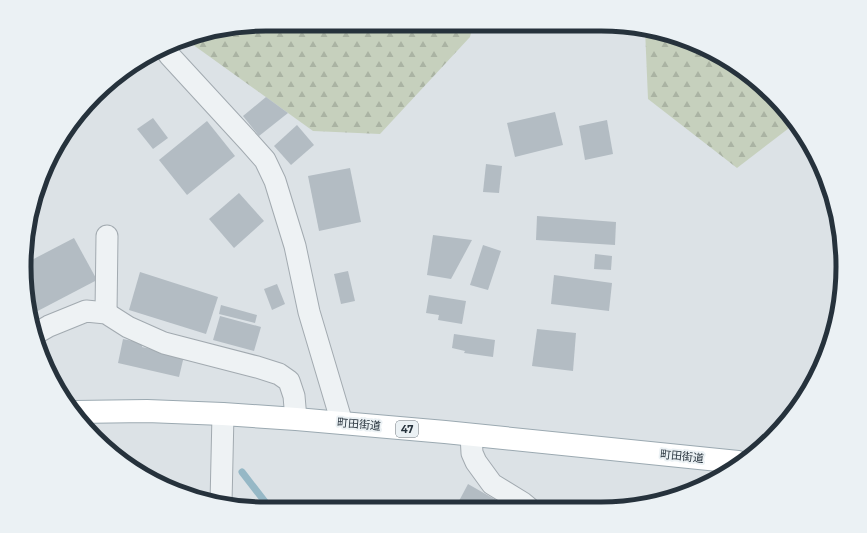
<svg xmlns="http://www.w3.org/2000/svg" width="867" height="533" font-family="Montserrat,'Noto Sans JP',sans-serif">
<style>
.forest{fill:url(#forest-firs)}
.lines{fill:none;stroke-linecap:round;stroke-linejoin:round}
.stream{stroke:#96b8c6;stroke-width:7}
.building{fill:#b3bcc3}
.minor-casing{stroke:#a2aab0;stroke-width:23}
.primary-casing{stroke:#9ba9b1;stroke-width:24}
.minor{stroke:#eef2f4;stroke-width:21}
.primary{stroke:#fff;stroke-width:22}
.labels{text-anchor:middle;stroke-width:4;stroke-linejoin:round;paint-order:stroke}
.shield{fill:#ebf1f4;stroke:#616b73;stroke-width:1}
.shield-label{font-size:10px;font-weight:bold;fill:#26323c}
.street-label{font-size:11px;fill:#26323c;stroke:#ebf1f4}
.rim{fill:none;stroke:#26323c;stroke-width:5}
</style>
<defs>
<pattern id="forest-firs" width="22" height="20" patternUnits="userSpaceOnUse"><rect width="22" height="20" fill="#c6d0bd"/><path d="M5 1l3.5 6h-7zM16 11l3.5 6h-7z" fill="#aab3a3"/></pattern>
</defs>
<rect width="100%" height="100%" fill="#dce2e6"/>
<g class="forest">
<path d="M267 24 473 25 470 37 380 134 313 131 185 39 189 37Z"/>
<path d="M645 29 693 42 748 74 793 125 737 168 648 99Z"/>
</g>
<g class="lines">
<path class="stream" d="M242 472 269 507"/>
</g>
<g class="building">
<path d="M266 97 288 113 259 136 243 116Z"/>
<path d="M555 112 563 145 515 157 507 123Z"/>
<path d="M153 118 168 138 153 149 137 129Z"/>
<path d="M607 120 613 154 585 160 579 126Z"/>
<path d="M207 121 235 156 187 195 159 160Z"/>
<path d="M297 125 314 145 291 165 274 146Z"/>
<path d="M486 164 502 166 499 193 483 192Z"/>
<path d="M350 168 361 222 319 231 308 176Z"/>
<path d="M45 171 46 187 37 188Z"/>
<path d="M239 193 264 221 234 248 209 219Z"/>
<path d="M537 216 616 222 615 245 536 240Z"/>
<path d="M433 235 472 240 451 279 427 275Z"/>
<path d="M74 238 97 280 32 314 24 264Z"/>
<path d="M483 245 501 251 488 290 470 285Z"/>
<path d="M595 254 612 256 611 270 594 269Z"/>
<path d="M348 271 355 301 341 304 334 274Z"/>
<path d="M140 272 218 297 206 334 129 310Z"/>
<path d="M554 275 612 283 609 311 551 304Z"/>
<path d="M277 284 285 304 272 310 264 289Z"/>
<path d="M429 295 466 301 462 324 438 320 439 315 426 313Z"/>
<path d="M221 305 257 315 255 323 219 314Z"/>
<path d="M220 316 261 327 254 351 213 340Z"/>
<path d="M537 329 576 333 573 371 532 366Z"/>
<path d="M454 334 495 340 493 357 464 353 465 351 452 348Z"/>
<path d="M123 339 143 343 142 347 184 356 179 377 118 363Z"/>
<path d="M468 484 503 504 501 508H471L459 501Z"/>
</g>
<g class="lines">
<defs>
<g id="minor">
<path d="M165 49 170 56 249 142 265 160 275 181 295 246 309 312 342 423"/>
<path d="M106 313 107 236"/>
<path d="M35 334 49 326 86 311 106 313 128 327 164 343 257 367 279 374 289 381 294 396 296 419"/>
<path d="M471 435 472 453 476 462 492 484 523 503 529 508"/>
<path d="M221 503 223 414"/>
</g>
<path id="primary" d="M75 412 147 411 223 414 296 419 445 432 738 462"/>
</defs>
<use href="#minor" class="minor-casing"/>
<use href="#primary" class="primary-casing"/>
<use href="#minor" class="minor"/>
<use href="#primary" class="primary"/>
</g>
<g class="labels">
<rect class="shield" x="396" y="421" width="22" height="16" rx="3"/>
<g class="shield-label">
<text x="407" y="433">47</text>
</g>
<g class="street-label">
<text transform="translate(359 424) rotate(5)" y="4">町田街道</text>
<text transform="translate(682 456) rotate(6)" y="4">町田街道</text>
</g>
</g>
<path d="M0 0H867V533H0ZM266 31H601A235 235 0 0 1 836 266V267A235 235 0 0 1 601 502H266A235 235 0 0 1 31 267V266A235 235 0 0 1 266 31Z" fill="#ebf1f4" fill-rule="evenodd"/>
<path class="rim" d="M266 31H601A235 235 0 0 1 836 266V267A235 235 0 0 1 601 502H266A235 235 0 0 1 31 267V266A235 235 0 0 1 266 31Z"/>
</svg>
